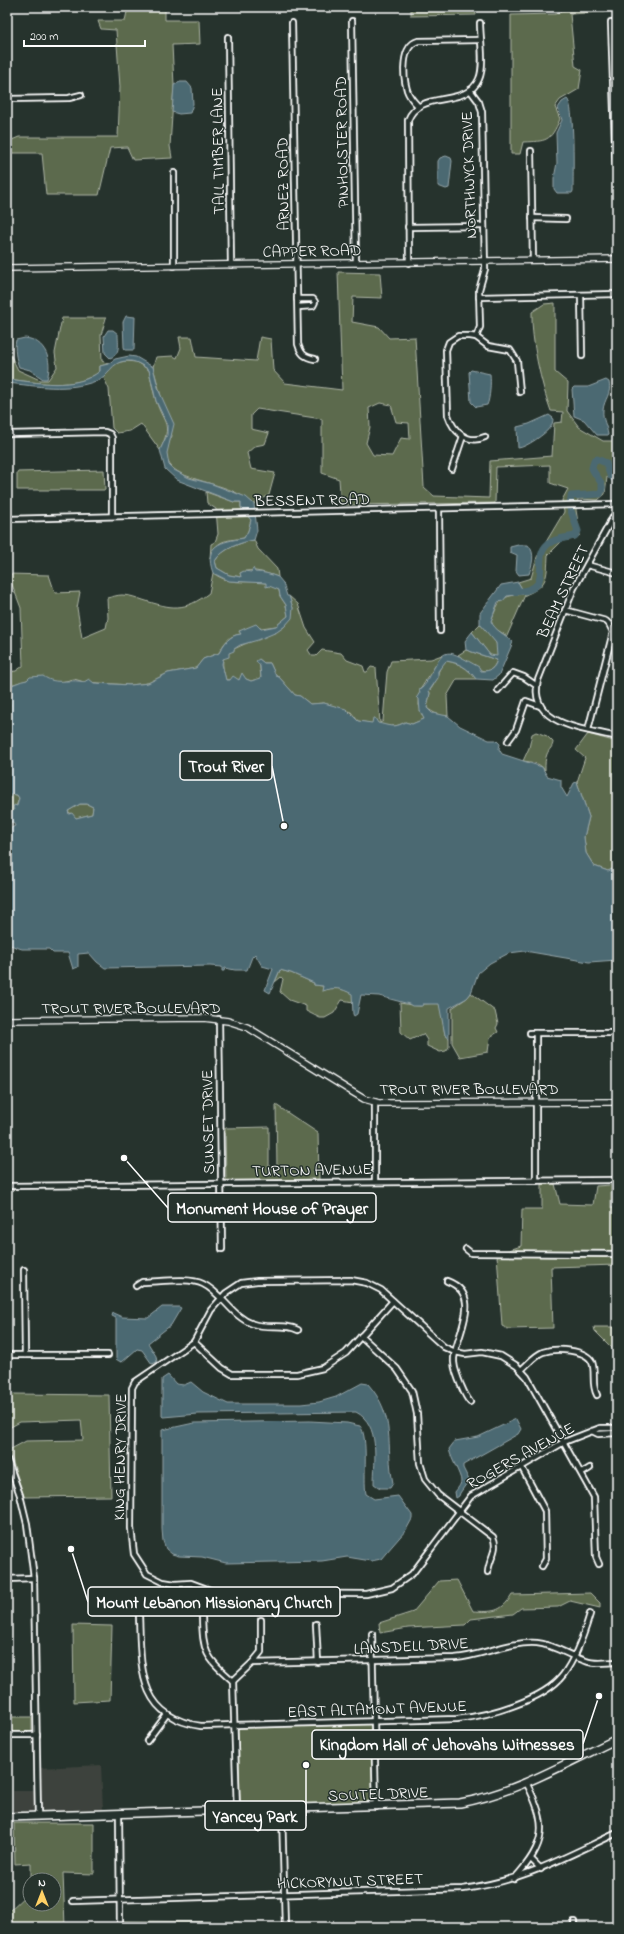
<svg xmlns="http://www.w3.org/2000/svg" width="624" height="1934" font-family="'Indie Flower',sans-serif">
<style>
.built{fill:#3c433c}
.green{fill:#5c6b4d;stroke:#aeb5a6;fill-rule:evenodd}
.water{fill:#4c6972;stroke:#94a5aa;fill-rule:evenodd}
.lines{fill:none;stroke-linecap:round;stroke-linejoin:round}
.river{stroke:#4c6972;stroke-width:7}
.minor-casing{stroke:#fff;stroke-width:8}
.tertiary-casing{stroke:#fff;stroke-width:8}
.primary-casing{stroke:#fff;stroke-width:10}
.minor{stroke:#26332d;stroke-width:4.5}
.tertiary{stroke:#26332d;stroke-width:5.5}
.primary{stroke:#26332d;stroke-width:7}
.labels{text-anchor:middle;stroke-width:3;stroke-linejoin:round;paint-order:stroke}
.street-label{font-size:16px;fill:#fff;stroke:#26332d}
.leader{fill:none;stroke:#fff;stroke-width:1.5}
.callout-dot{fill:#fff;stroke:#26332d;stroke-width:1.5}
.callout{fill:#26332d;stroke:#fff;stroke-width:1.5}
.callout-label{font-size:17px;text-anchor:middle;font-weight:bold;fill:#fff}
</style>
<rect width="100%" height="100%" fill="#26332d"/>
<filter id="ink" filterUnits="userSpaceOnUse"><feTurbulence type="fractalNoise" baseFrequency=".025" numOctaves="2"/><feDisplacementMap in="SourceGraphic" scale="8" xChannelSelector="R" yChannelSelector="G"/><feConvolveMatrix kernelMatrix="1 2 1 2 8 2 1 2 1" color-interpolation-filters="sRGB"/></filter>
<g filter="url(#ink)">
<path class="built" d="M101 1765 103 1810 13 1813V1791H39V1768Z"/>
<g class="green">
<path d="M128 7H165V20H199L200 44 172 45 174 85 170 146 172 158 133 160 127 147 110 148 99 195H46L42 153H7V142L19 137H118L120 87 116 30 101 29 98 21H125Z"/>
<path d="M411 7H475L476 15 411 16Z"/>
<path d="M571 7H617V11L570 14 575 66 582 70 579 89 560 100 555 107 560 119C550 142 547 141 523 142L520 154H511V15L555 14Z"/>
<path d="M338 272 380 273 382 298 353 297 352 322 379 327 389 338 415 337 424 487 434 496 489 498 490 461 552 456 554 423 562 422 563 412 551 411C541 384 531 340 532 312L544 304 555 303V372L568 383 567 411 579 427 603 441H617V483L607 477 605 494 598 500 578 499 576 510 580 535 575 539 562 541 548 555C547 577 548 586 525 595L507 636 494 628 491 621C500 598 501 596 525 594L518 582 531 578 537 557 564 512 562 500 568 489 550 483V465L496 467 495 503 341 505 339 479 322 473V419L257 409 251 415V429L269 433 265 444 255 446 247 453 251 469 275 473 269 495 254 504C242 494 227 488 212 484 187 476 153 471 172 436L153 367 156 357 173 356 177 358 181 348 179 337H192L196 357 256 361 260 337 271 339 273 370 285 383 342 390ZM380 403 391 405 396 422 409 423 410 439 401 438 392 456 373 455 366 443 370 427 369 408Z"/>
<path d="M62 318H106L101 335 102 361 108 364 100 366V371C76 391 35 382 7 379V326L9 327 10 354 18 370 40 380H48L57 367 55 353Z"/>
<path d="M126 361 136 362 149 370C151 380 153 391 156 401 164 425 173 423 160 450L141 424 130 431 117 433 112 428 109 389 103 376 116 363Z"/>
<path d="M104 470 105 490H17V472Z"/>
<path d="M206 492 234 502H241V508L251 520 248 531 244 538C225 541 216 539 210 559L211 544 215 542 218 534 216 509 207 503Z"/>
<path d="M254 540 258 549 277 569 278 577C268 574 251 567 240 573L242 577 229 575 217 568 215 561C222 549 241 542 254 540Z"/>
<path d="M213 573C233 587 244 579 265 583 270 584 275 588 279 590L280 596 286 605 288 616 276 626 239 631 241 634C229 635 224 643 219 653L203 659 196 668 168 673 148 683 130 685 84 682 74 679 61 682 27 680 7 686V672L16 671 23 666 21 608 8 574 49 575 55 593 80 592 77 608 82 638 106 628 108 618 107 598C112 597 117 595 122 595 130 595 137 598 143 600 172 609 184 612 209 593Z"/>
<path d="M289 596 298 604 306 628 315 642 308 650 312 656H316L322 650 341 653 347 660 363 666 365 672H367L371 667 376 668 380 723 383 721 387 672 391 661 431 659 442 655 420 690 419 705 424 719 412 724 405 722C391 731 374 723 358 721L351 712 324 703 310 704 300 696 295 695 279 677 276 676 270 663H264L259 659 261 678 251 681 246 679 226 680C224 673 222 666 223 660 226 646 271 637 284 627 288 624 291 613 293 608Z"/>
<path d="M480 624C488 633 502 644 497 657L490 655 472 632Z"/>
<path d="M466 650 497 660C489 683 471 664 458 655Z"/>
<path d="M446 661C459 663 468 668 476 679H457L447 696 448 716C440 716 433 713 427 708L430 693 429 691C438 683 436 668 446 661Z"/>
<path d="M536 732 547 736 553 742C553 747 549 749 547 754 545 759 545 764 545 770 540 763 531 762 523 761L529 748 532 734Z"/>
<path d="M588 734 617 742V867L608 871 594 866 586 853 584 837 589 817 577 782 585 758 576 750Z"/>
<path d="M11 794 17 795 19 798 15 810 7 820V800Z"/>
<path d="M80 804H87L93 807 92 814 76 818 68 811Z"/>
<path d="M280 970 291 973 314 983V985L323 986V991C334 986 342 988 353 994V1002L342 1000 334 1013 325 1018H320L306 1011V1006L289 1000 280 992 283 979 281 977 275 982Z"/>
<path d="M471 993 495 1011 498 1024 496 1028 498 1032 490 1037 488 1052 460 1057 452 1043V1008L467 998Z"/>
<path d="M400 1003C408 1004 413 1006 421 1006L423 1004 440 1003 445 1035 449 1038V1047L446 1051 440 1052 427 1046V1040L423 1034 410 1040 401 1032Z"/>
<path d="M276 1105 318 1133 319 1179 226 1181 225 1128 269 1127V1168H277Z"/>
<path d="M542 1184H555L560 1204 593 1205 596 1186 611 1185V1208H617V1265L551 1267 553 1328 508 1329 502 1326 497 1254 521 1246 522 1209H542Z"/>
<path d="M594 1327H617V1372L612 1348 595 1331Z"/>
<path d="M14 1394 109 1395 111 1496 24 1497 9 1450 26 1441 83 1440 81 1420 20 1422 7 1429V1398Z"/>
<path d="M457 1580 473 1611C492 1612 501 1613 512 1595L590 1593 600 1603V1608L570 1601 558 1607 521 1608 513 1614 471 1619 465 1625 408 1628 380 1633 379 1623 413 1612 439 1581Z"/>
<path d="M73 1625 112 1626 110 1700 74 1702Z"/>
<rect x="7" y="1717" width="25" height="15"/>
<path d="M372 1724 373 1803 240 1806 238 1728Z"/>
<path d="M14 1823H94V1874L63 1873 65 1927H7V1913L30 1891V1904H54V1880H31V1863L15 1864Z"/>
<path d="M124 1921 239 1922 240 1927H124Z"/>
</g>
<g class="water">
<path d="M180 82H187L192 88 193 104 190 113 179 114 172 112 174 85Z"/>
<path d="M567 99C575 104 573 177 573 191L572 193H557L554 189V178L557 163 556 133 562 120 558 108 562 102Z"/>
<path d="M446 156 451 158 452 161 449 188 446 189 438 186V161L440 158Z"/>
<path d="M126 316 135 317 134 350H125L124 347 123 322Z"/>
<path d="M108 330H113L118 334C118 344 121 354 110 358L105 353 104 336Z"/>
<path d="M25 338C45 340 53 360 47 379H43L30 370 19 367C16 359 14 349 16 340Z"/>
<path d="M129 356 136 357 153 367 159 391 174 424 167 453 169 465 174 470 189 478 212 484 246 497 254 504 257 530 254 540C241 542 222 549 215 561L217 568 229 575 241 577 240 573 244 571 251 572 253 568 255 572C264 572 270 574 278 577L283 583 287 596H289L293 608 292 618 285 626 277 632 258 640 240 645 234 649V651L229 653V657L223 659 222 664 226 680H230L233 676 239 680 242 673 246 679 251 681 261 678 260 666 256 661 259 659 264 663H270L276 676 279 677 295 695 300 696 310 704 324 703 346 709 358 721 372 723 373 718H375L378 723C388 725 394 729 405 722L412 724 424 719 420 711 419 699 417 697 420 692 419 689 422 688 427 682 425 680H428C445 644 446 649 479 667L481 671C491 671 494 669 497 660L466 650 465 641 472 632 490 655 497 656 496 643 480 624V613L501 585 518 582 525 594 507 596 503 601 498 602 491 621C495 631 505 634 513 642L499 675 493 680 476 679C468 668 460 663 446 661L438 671V678L429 691 430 693 427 708 432 713 448 716 460 726 489 740H496L500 744 499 749 502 754 542 767 547 776 561 780V787L567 797 574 783 577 782 589 817 584 837 586 853 594 866 608 871 617 867V960L589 962 525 951 509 953 490 963 478 973 471 993 467 998 449 1008V1038L445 1035 439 1004H423L422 1006H412L409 1004 379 996 361 995 357 1014 354 1016 353 1014 352 994C341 988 334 987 322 991L323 986 314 985V983L291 973 280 970 270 993 265 990 273 969 262 966 255 954 252 957 247 970H235L225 968 224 971H222V967L210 966 105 968 97 962 89 953 78 954V967L73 969 68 953H53L49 949H22L7 944V833L8 830 15 826 13 822H11L7 827V820L10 817V813L14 810 13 808 14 805 17 806 19 798 17 795 11 794 10 799 7 800V705H11L7 701V686C15 685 19 681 27 680L30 677 43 676C57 686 68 678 84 682L89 679 94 683 130 685 148 683 168 673 196 668 203 659 219 653C224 644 229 635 241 634L239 631 256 624 261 629 276 626 288 616 286 605 280 596 279 590 269 586 266 587V583L229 581 213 573C203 544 221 542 244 538L248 531 251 520 241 507V502H234L177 480 165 469 160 450 167 435V424L156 401 149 370C142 365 135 360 126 361 112 361 108 377 96 381 67 392 37 386 7 383V379C35 382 76 391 100 371V366L108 364 115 359ZM80 804H87L93 807 92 814 76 818 72 813 69 814 68 811Z"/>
<path d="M471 370 490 374C491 382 490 399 487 405L476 407 471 402 469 372Z"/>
<path d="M606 380 609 382C612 394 604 399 603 410 602 419 607 426 608 435H597L584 420 574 416 572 389 574 387H588Z"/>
<path d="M549 415 553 418C553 422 552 425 550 427 547 433 525 448 518 448L517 427 529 424Z"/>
<path d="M518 545H528C536 553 532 565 529 574L519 575 516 571 517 555 510 552V547Z"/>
<path d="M162 1307H179L181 1308 171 1325 148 1343 156 1356 157 1362 152 1364 142 1350 137 1349 122 1362 119 1361 116 1359V1318L112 1316 113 1313 122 1317 148 1318Z"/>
<path d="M168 1375 176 1384 184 1385 191 1382 203 1392 228 1404H301L319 1402 336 1397 362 1383 368 1384C397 1417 385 1445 393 1483L390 1488H380L374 1484C374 1460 381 1425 356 1412L198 1414 163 1417 162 1416V1379Z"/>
<path d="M516 1419 521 1429 518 1434 463 1465V1468L469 1480 460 1493 459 1496 456 1498 455 1492C457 1489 461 1485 461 1481 461 1475 451 1459 449 1449L455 1441 478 1437Z"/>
<path d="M310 1421 347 1423 360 1426C369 1437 363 1478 366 1494L374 1499 398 1496 412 1515V1519L406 1530 386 1553 381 1559 371 1561 347 1557 322 1561 226 1563 202 1557 179 1556 172 1554 166 1549 163 1541 162 1529V1430L194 1423Z"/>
</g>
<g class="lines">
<path class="river" d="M515 592C558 590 529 560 548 544 556 538 566 538 575 536L578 531 570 508 571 496 600 494C607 484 595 477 592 468L594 460 597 459 606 463 610 475 617 481"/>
<defs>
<g id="minor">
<path d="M352 21 356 263"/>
<path d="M611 22 617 202"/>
<path d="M292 23 298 344C301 354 304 357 315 359"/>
<path d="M228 37 231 265"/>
<path d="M470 90 479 102 482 112 485 269 479 290 480 327 476 337"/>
<path d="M7 99 69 98 81 95"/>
<path d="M418 106C413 101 409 96 407 90 403 76 401 46 418 41L480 40"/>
<path d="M531 151 533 260"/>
<path d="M532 218 566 219"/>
<path d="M408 227 484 226"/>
<path d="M409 263 408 120C420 89 466 109 479 79 485 66 480 38 480 23"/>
<path d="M174 266V173"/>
<path d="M581 295 582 356"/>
<path d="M479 297 617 294"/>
<path d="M297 299H313L315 302 313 306 298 307"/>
<path d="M7 434 105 432 110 434 112 438V516"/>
<path d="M485 437C467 445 453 431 448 415L446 350 449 342 458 336H470L476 337 488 346 510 350 517 361 520 392"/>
<path d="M452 469 463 436"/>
<path d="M439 509 440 631"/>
<path d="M617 510 574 588 538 680C527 726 587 729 617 737"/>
<path d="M7 519 617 504"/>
<path d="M610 522 617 524"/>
<path d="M587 565 617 573"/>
<path d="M565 610 606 621 609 624 613 632 588 730"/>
<path d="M498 690 513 673 524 677 537 686"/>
<path d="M508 741 516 730 526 701 540 706"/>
<path d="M219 1019 222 1249"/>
<path d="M530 1033H617"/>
<path d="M536 1033V1181"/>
<path d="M375 1102V1182"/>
<path d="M7 1186 617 1180"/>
<path d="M466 1249 471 1253 617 1254"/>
<path d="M24 1270 25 1355"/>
<path d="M447 1281C484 1295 457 1333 454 1358 453 1367 457 1375 460 1383 463 1390 465 1396 470 1402"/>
<path d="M136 1286 142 1282C158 1282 189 1277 203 1284 222 1293 232 1317 253 1324 268 1329 285 1323 298 1330"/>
<path d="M361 1336 397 1369 412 1391 417 1414 420 1463 425 1479 438 1495 493 1537C499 1550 489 1558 488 1572"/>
<path d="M194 1342 222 1368 232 1374H297L323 1368 346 1353 393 1301"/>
<path d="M7 1355H108"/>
<path d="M521 1370C528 1364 535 1355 543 1352 555 1348 586 1349 592 1362 596 1372 591 1384 597 1395"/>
<path d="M592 1431 598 1434 617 1433"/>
<path d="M7 1459 20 1495 27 1524 34 1578 38 1816"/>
<path d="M521 1466 545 1511 546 1559 542 1566"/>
<path d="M582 1473 590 1468"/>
<path d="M599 1564 596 1557 594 1497 527 1377 517 1366 501 1356 482 1352 465 1354 455 1352 444 1347 381 1290 367 1283 351 1280 257 1281 241 1283 226 1293 211 1310 194 1342 135 1382 132 1388 131 1528 134 1554 147 1574 163 1582 175 1584 191 1583 218 1593 366 1594 392 1588 412 1574 471 1496 564 1442 600 1428H617"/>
<path d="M7 1579 34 1578"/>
<path d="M139 1615C141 1666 137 1717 201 1726L457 1719C488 1716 544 1700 563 1675 576 1658 584 1634 590 1614"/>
<path d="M202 1616C203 1653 205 1656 233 1681"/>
<path d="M316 1624 318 1662"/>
<path d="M372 1634 376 1807"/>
<path d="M252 1663 261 1652V1620"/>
<path d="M233 1681 252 1663 455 1658C482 1656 509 1641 537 1643 555 1645 569 1656 586 1661 595 1665 608 1662 617 1662"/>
<path d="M233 1681 237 1811"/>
<path d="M7 1735H37"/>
<path d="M147 1741 167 1714"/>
<path d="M282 1810 285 1927"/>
<path d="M119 1814 120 1927"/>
<path d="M531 1859 541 1869"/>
<path d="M514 1879C547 1843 548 1825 526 1782"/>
<path d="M73 1901 463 1889C523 1881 563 1858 617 1833"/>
<path d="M574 1927V1922"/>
</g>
<g id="tertiary">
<path d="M7 268 617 259"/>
<path d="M7 1020 204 1018 228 1021 247 1027 349 1090 364 1099 379 1103 617 1102"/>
</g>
<path id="primary" d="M7 1817 460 1803C516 1793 566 1763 617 1739"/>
</defs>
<use href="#minor" class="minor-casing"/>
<use href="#tertiary" class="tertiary-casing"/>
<use href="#primary" class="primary-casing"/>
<use href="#minor" class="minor"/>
<use href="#tertiary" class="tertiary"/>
<use href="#primary" class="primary"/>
</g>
</g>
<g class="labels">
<g class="street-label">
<text transform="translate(341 142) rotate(-91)" y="6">PINHOLSTER ROAD</text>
<text transform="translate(217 151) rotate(-91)" y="6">TALL TIMBER LANE</text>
<text transform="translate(468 175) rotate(-92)" y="6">NORTHWYCK DRIVE</text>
<text transform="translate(282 184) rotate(-91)" y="6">ARNEZ ROAD</text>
<text transform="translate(312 250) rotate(-1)" y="6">CAPPER ROAD</text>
<text transform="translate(312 499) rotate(-1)" y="6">BESSENT ROAD</text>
<text transform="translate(562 591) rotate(-65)" y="6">BEAM STREET</text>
<text x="131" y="1013">TROUT RIVER BOULEVARD</text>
<text x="469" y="1094">TROUT RIVER BOULEVARD</text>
<text transform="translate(207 1122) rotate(-91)" y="6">SUNSET DRIVE</text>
<text transform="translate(312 1169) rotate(-1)" y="6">TURTON AVENUE</text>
<text transform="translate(520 1455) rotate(-29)" y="6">ROGERS AVENUE</text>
<text transform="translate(119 1457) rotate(-89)" y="6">KING HENRY DRIVE</text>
<text transform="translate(411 1645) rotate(-3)" y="6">LANSDELL DRIVE</text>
<text transform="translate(377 1708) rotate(-2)" y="6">EAST ALTAMONT AVENUE</text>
<text transform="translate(378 1793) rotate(-2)" y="6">SOUTEL DRIVE</text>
<text transform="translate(350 1880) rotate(-2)" y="6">HICKORYNUT STREET</text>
</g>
</g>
<path class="leader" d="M284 826L272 766M124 1158L168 1208M71 1549L88 1602M599 1696L583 1744M306 1765L306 1816"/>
<g class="callout-dot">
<circle cx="284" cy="826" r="4"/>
<circle cx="124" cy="1158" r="4"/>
<circle cx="71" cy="1549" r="4"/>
<circle cx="599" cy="1696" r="4"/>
<circle cx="306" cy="1765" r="4"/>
</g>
<g class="callout">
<rect x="180" y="751" width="92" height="29" rx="4"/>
<rect x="168" y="1193" width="208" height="29" rx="4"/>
<rect x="88" y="1587" width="252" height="29" rx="4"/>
<rect x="312" y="1730" width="271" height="29" rx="4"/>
<rect x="205" y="1801" width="101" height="29" rx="4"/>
</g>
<g class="callout-label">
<text x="226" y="772">Trout River</text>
<text x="272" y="1214">Monument House of Prayer</text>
<text x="214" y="1608">Mount Lebanon Missionary Church</text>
<text x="447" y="1750">Kingdom Hall of Jehovahs Witnesses</text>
<text x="255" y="1822">Yancey Park</text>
</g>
<rect width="624" height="1934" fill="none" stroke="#26332d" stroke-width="24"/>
<rect x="12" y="12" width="600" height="1910" fill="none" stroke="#fff" stroke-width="1.5" filter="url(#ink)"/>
<g transform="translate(42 1892)"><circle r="19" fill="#26332d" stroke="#7d8581"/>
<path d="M0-3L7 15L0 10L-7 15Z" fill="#ffd166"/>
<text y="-6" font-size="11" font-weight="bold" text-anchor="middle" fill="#ffffff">N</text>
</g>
<path d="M24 40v6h121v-6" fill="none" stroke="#ffffff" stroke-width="2"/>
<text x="30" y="40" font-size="12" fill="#ffffff" stroke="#26332d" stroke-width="3" paint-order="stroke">200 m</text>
</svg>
